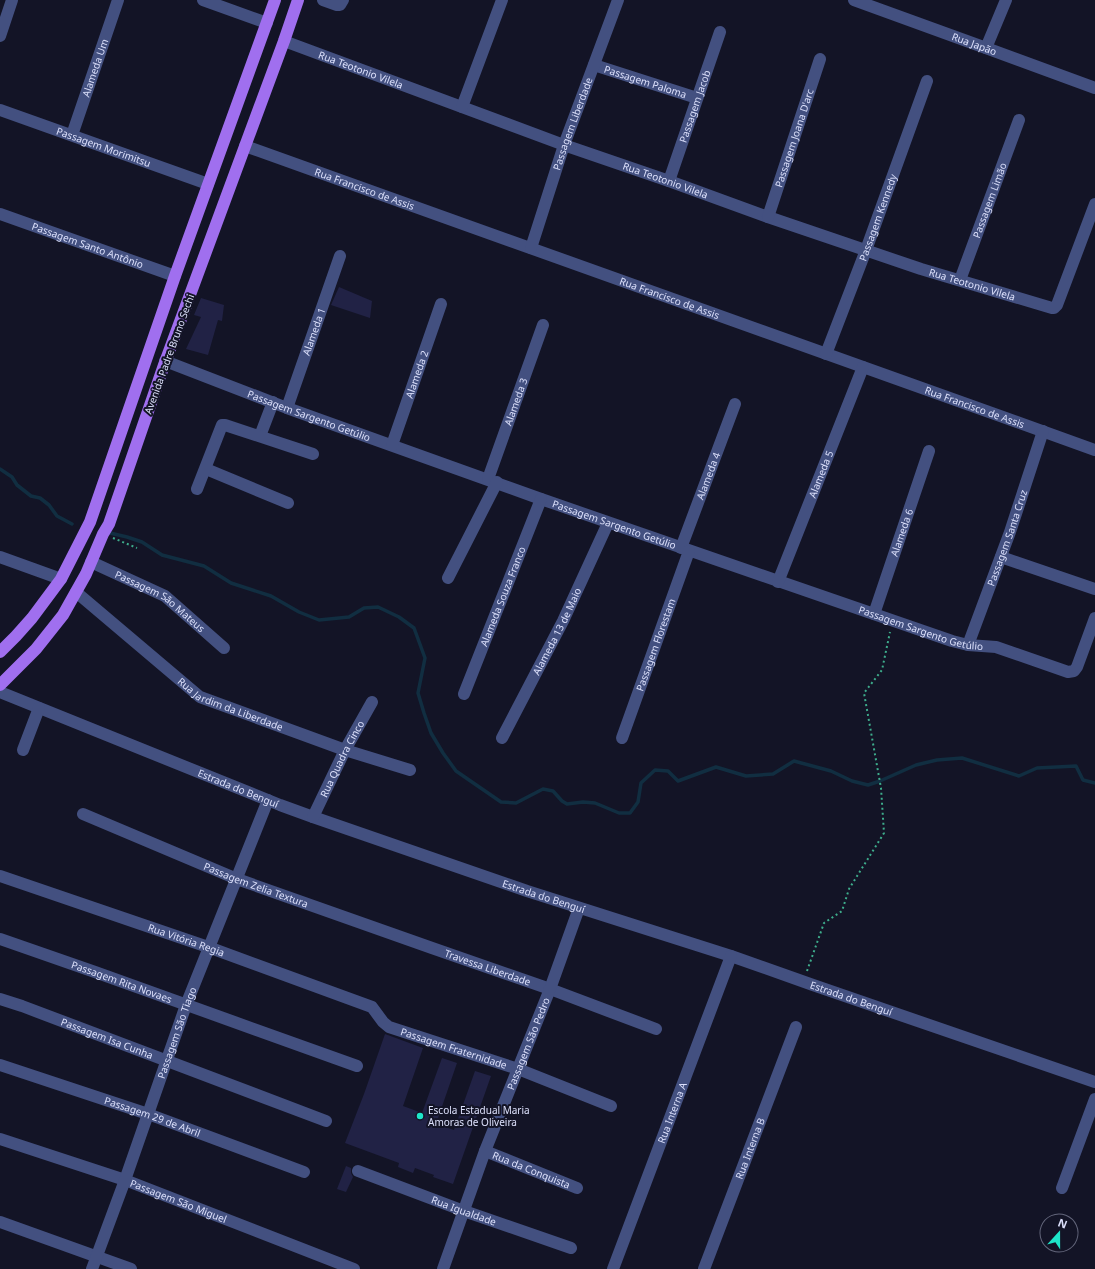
<svg xmlns="http://www.w3.org/2000/svg" width="1095" height="1269" font-family="'Noto Sans',sans-serif">
<style>
.lines{fill:none;stroke-linecap:round;stroke-linejoin:round}
.stream{stroke:#112e41;stroke-width:3.5}
.building{fill:#212245}
.path{stroke:#3ead8c;stroke-width:2;stroke-dasharray:2 3;stroke-linecap:butt}
.minor{stroke:#435080;stroke-width:12}
.major{stroke:#a06fef;stroke-width:12}
.poi-dot{fill:#1ee5c9;stroke:#131426;stroke-width:1.5}
.labels{text-anchor:middle;stroke-width:4;stroke-linejoin:round;paint-order:stroke}
.street-label{font-size:10px;fill:#dce0fb;stroke:#131426}
.poi-label{font-size:10px;fill:#dce0fb;stroke:#131426;text-anchor:start}
</style>
<rect width="100%" height="100%" fill="#131426"/>
<g class="lines">
<g class="stream">
<path d="M0 469 12 477 17 485 31 496 40 498 49 505 57 516 72 524"/>
<path d="M110 533 127 537 142 542 162 555 204 566 231 583 271 596 299 612 319 620 349 617 364 608 378 607 399 617 414 628 425 658 418 693 424 713 431 733 443 753 456 771 501 802 516 803 543 789 553 791 562 801 567 804 583 802 595 803 619 813H630L638 802 641 783 655 770 668 771 678 781 716 767 746 776 773 774 794 761 831 771 852 781 868 785 880 781 916 765 937 760 962 758 1019 776 1037 768 1076 766 1083 780 1095 783"/>
</g>
</g>
<g class="building">
<path d="M339 287 372 301 370 318 331 305Z"/>
<path d="M201 298 224 305 222 321 218 320 208 355 186 349 201 317 194 315Z"/>
<path d="M385 1034 423 1048 403 1106 422 1113 442 1058 457 1063 436 1124 454 1130 475 1071 491 1076 453 1184 433 1177 434 1175 415 1168 413 1173 398 1167 399 1163 345 1143 364 1094Z"/>
<path d="M346 1166 351 1168V1173L353 1177 346 1192 337 1189Z"/>
</g>
<g class="lines">
<g class="path">
<path d="M113 538 137 548"/>
<path d="M807 971 824 923 842 911 849 889 884 833 881 788 864 693 882 670 890 632"/>
</g>
<g class="minor">
<path d="M203 0 267 23"/>
<path d="M323 0 337 5H340L343 0"/>
<path id="s1" d="M854 0 986 48 1095 88"/>
<path d="M0 36 12 0"/>
<path id="s2" d="M284 41 564 145 669 181 768 217 921 269 1052 308H1054L1057 305 1095 204"/>
<path d="M986 48 1006 0"/>
<path id="s3" d="M594 65 697 98"/>
<path d="M462 107 502 0"/>
<path id="s4" d="M0 110 208 184"/>
<path id="s5" d="M72 135 118 0"/>
<path id="s6" d="M245 146 1095 450"/>
<path id="s7" d="M669 181 720 32"/>
<path id="s8" d="M0 214 175 276"/>
<path id="s9" d="M768 217 820 59"/>
<path id="s10" d="M531 248 564 145 618 0"/>
<path id="s11" d="M960 280 1019 120"/>
<path id="s12" d="M826 354 866 250 927 81"/>
<path id="s13" d="M165 361 287 408 541 499 952 641 968 645 996 647 1068 672 1074 671 1077 667 1095 618"/>
<path id="s14" d="M287 408 340 256"/>
<path d="M260 436 273 402"/>
<path id="s15" d="M392 445 441 304"/>
<path d="M206 469 288 503"/>
<path id="s16" d="M488 479 543 325"/>
<path d="M197 489 222 425H225L313 454"/>
<path id="s17" d="M681 548 735 404"/>
<path d="M0 557 61 579"/>
<path d="M1001 557 1095 589"/>
<path id="s18" d="M91 562 165 596 224 648"/>
<path d="M448 578 497 482"/>
<path id="s19" d="M778 582 863 367"/>
<path id="s20" d="M76 592 200 697 345 750 410 770"/>
<path id="s21" d="M874 614 929 451"/>
<path id="s22" d="M968 645 1010 532 1043 431"/>
<path id="s23" d="M0 692 280 805 313 817 527 891 731 956 813 985 1095 1082"/>
<path id="s24" d="M464 694 541 499"/>
<path id="s25" d="M502 738 563 621 608 523"/>
<path id="s26" d="M622 738 689 551"/>
<path d="M23 750 39 708"/>
<path id="s27" d="M83 814 237 879 432 948 550 989 656 1029"/>
<path id="s28" d="M313 817 345 750 372 702"/>
<path id="s29" d="M0 876 208 947 372 1007 383 1022 389 1027 518 1069 611 1106"/>
<path id="s30" d="M0 939 95 972 357 1066"/>
<path id="s31" d="M0 999 22 1006 326 1121"/>
<path id="s32" d="M0 1065 148 1114 304 1172"/>
<path id="s33" d="M0 1139 125 1180 354 1269"/>
<path id="s34" d="M485 1151 577 1188"/>
<path id="s35" d="M358 1171 464 1211 571 1248"/>
<path d="M1062 1188 1095 1099"/>
<path d="M0 1222 131 1269"/>
<path id="s36" d="M92 1269 125 1180 186 1005 268 800"/>
<path id="s37" d="M443 1269 485 1151 550 989 579 908"/>
<path id="s38" d="M613 1269 731 956"/>
<path id="s39" d="M704 1269 796 1027"/>
</g>
<g class="major">
<path d="M0 652 16 636 32 618 61 579 90 522 175 276 275 0"/>
<path d="M0 685 36 649 63 615 86 574 103 534 109 524 164 365 284 41 298 0"/>
</g>
</g>
<circle class="poi-dot" cx="420" cy="1116" r="4"/>
<g class="labels">
<g class="street-label">
<text dy="4" stroke="none"><textPath href="#s1" startOffset="128">Rua Japão</textPath></text>
<text dy="4" stroke="none"><textPath href="#s5" startOffset="71">Alameda Um</textPath></text>
<text dy="4" stroke="none"><textPath href="#s2" startOffset="82">Rua Teotonio Vilela</textPath></text>
<text dy="4" stroke="none"><textPath href="#s3" startOffset="54">Passagem Paloma</textPath></text>
<text dy="4" stroke="none"><textPath href="#s7" startOffset="79">Passagem Jacob</textPath></text>
<text dy="4" stroke="none"><textPath href="#s10" startOffset="131">Passagem Liberdade</textPath></text>
<text dy="4" stroke="none"><textPath href="#s9" startOffset="83">Passagem Joana D'arc</textPath></text>
<text dy="4" stroke="none"><textPath href="#s4" startOffset="110">Passagem Morimitsu</textPath></text>
<text dy="4" stroke="none"><textPath href="#s2" startOffset="406">Rua Teotonio Vilela</textPath></text>
<text dy="4" stroke="none"><textPath href="#s6" startOffset="127">Rua Francisco de Assis</textPath></text>
<text dy="4" stroke="none"><textPath href="#s11" startOffset="85">Passagem Limão</textPath></text>
<text dy="4" stroke="none"><textPath href="#s12" startOffset="146">Passagem Kennedy</textPath></text>
<text dy="4" stroke="none"><textPath href="#s8" startOffset="93">Passagem Santo Antônio</textPath></text>
<text dy="4" stroke="none"><textPath href="#s2" startOffset="730">Rua Teotonio Vilela</textPath></text>
<text dy="4" stroke="none"><textPath href="#s6" startOffset="451">Rua Francisco de Assis</textPath></text>
<text dy="4" stroke="none"><textPath href="#s14" startOffset="81">Alameda 1</textPath></text>
<text transform="translate(169 354) rotate(-70)" y="4">Avenida Padre Bruno Sechi</text>
<text dy="4" stroke="none"><textPath href="#s15" startOffset="75">Alameda 2</textPath></text>
<text dy="4" stroke="none"><textPath href="#s16" startOffset="82">Alameda 3</textPath></text>
<text dy="4" stroke="none"><textPath href="#s6" startOffset="775">Rua Francisco de Assis</textPath></text>
<text dy="4" stroke="none"><textPath href="#s13" startOffset="154">Passagem Sargento Getúlio</textPath></text>
<text dy="4" stroke="none"><textPath href="#s19" startOffset="116">Alameda 5</textPath></text>
<text dy="4" stroke="none"><textPath href="#s17" startOffset="77">Alameda 4</textPath></text>
<text dy="4" stroke="none"><textPath href="#s13" startOffset="478">Passagem Sargento Getúlio</textPath></text>
<text dy="4" stroke="none"><textPath href="#s21" startOffset="86">Alameda 6</textPath></text>
<text dy="4" stroke="none"><textPath href="#s22" startOffset="114">Passagem Santa Cruz</textPath></text>
<text dy="4" stroke="none"><textPath href="#s24" startOffset="105">Alameda Souza Franco</textPath></text>
<text dy="4" stroke="none"><textPath href="#s18" startOffset="80">Passagem São Mateus</textPath></text>
<text dy="4" stroke="none"><textPath href="#s13" startOffset="802">Passagem Sargento Getúlio</textPath></text>
<text dy="4" stroke="none"><textPath href="#s25" startOffset="120">Alameda 13 de Maio</textPath></text>
<text dy="4" stroke="none"><textPath href="#s26" startOffset="99">Passagem Florestam</textPath></text>
<text dy="4" stroke="none"><textPath href="#s20" startOffset="193">Rua Jardim da Liberdade</textPath></text>
<text dy="4" stroke="none"><textPath href="#s28" startOffset="65">Rua Quadra Cinco</textPath></text>
<text dy="4" stroke="none"><textPath href="#s23" startOffset="257">Estrada do Benguí</textPath></text>
<text dy="4" stroke="none"><textPath href="#s27" startOffset="187">Passagem Zelia Textura</textPath></text>
<text dy="4" stroke="none"><textPath href="#s23" startOffset="581">Estrada do Benguí</textPath></text>
<text dy="4" stroke="none"><textPath href="#s29" startOffset="197">Rua Vitória Regia</textPath></text>
<text dy="4" stroke="none"><textPath href="#s27" startOffset="433">Travessa Liberdade</textPath></text>
<text dy="4" stroke="none"><textPath href="#s30" startOffset="129">Passagem Rita Novaes</textPath></text>
<text dy="4" stroke="none"><textPath href="#s23" startOffset="905">Estrada do Benguí</textPath></text>
<text dy="4" stroke="none"><textPath href="#s36" startOffset="251">Passagem São Tiago</textPath></text>
<text dy="4" stroke="none"><textPath href="#s31" startOffset="114">Passagem Isa Cunha</textPath></text>
<text dy="4" stroke="none"><textPath href="#s37" startOffset="241">Passagem São Pedro</textPath></text>
<text dy="4" stroke="none"><textPath href="#s29" startOffset="489">Passagem Fraternidade</textPath></text>
<text dy="4" stroke="none"><textPath href="#s38" startOffset="167">Rua Interna A</textPath></text>
<text dy="4" stroke="none"><textPath href="#s32" startOffset="161">Passagem 29 de Abril</textPath></text>
<text dy="4" stroke="none"><textPath href="#s39" startOffset="129">Rua Interna B</textPath></text>
<text dy="4" stroke="none"><textPath href="#s34" startOffset="50">Rua da Conquista</textPath></text>
<text dy="4" stroke="none"><textPath href="#s33" startOffset="189">Passagem São Miguel</textPath></text>
<text dy="4" stroke="none"><textPath href="#s35" startOffset="113">Rua Igualdade</textPath></text>
</g>
<g class="poi-label">
<text x="428" y="1114">Escola Estadual Maria<tspan x="428" dy="12">Amoras de Oliveira</tspan></text>
</g>
</g>
<g transform="translate(1059 1233) rotate(21)"><circle r="19" fill="#131426" stroke="#63667b"/>
<path d="M0-3L7 15L0 10L-7 15Z" fill="#1ee5c9"/>
<text y="-6" font-size="11" font-weight="bold" text-anchor="middle" fill="#dce0fb">N</text>
</g>
</svg>
